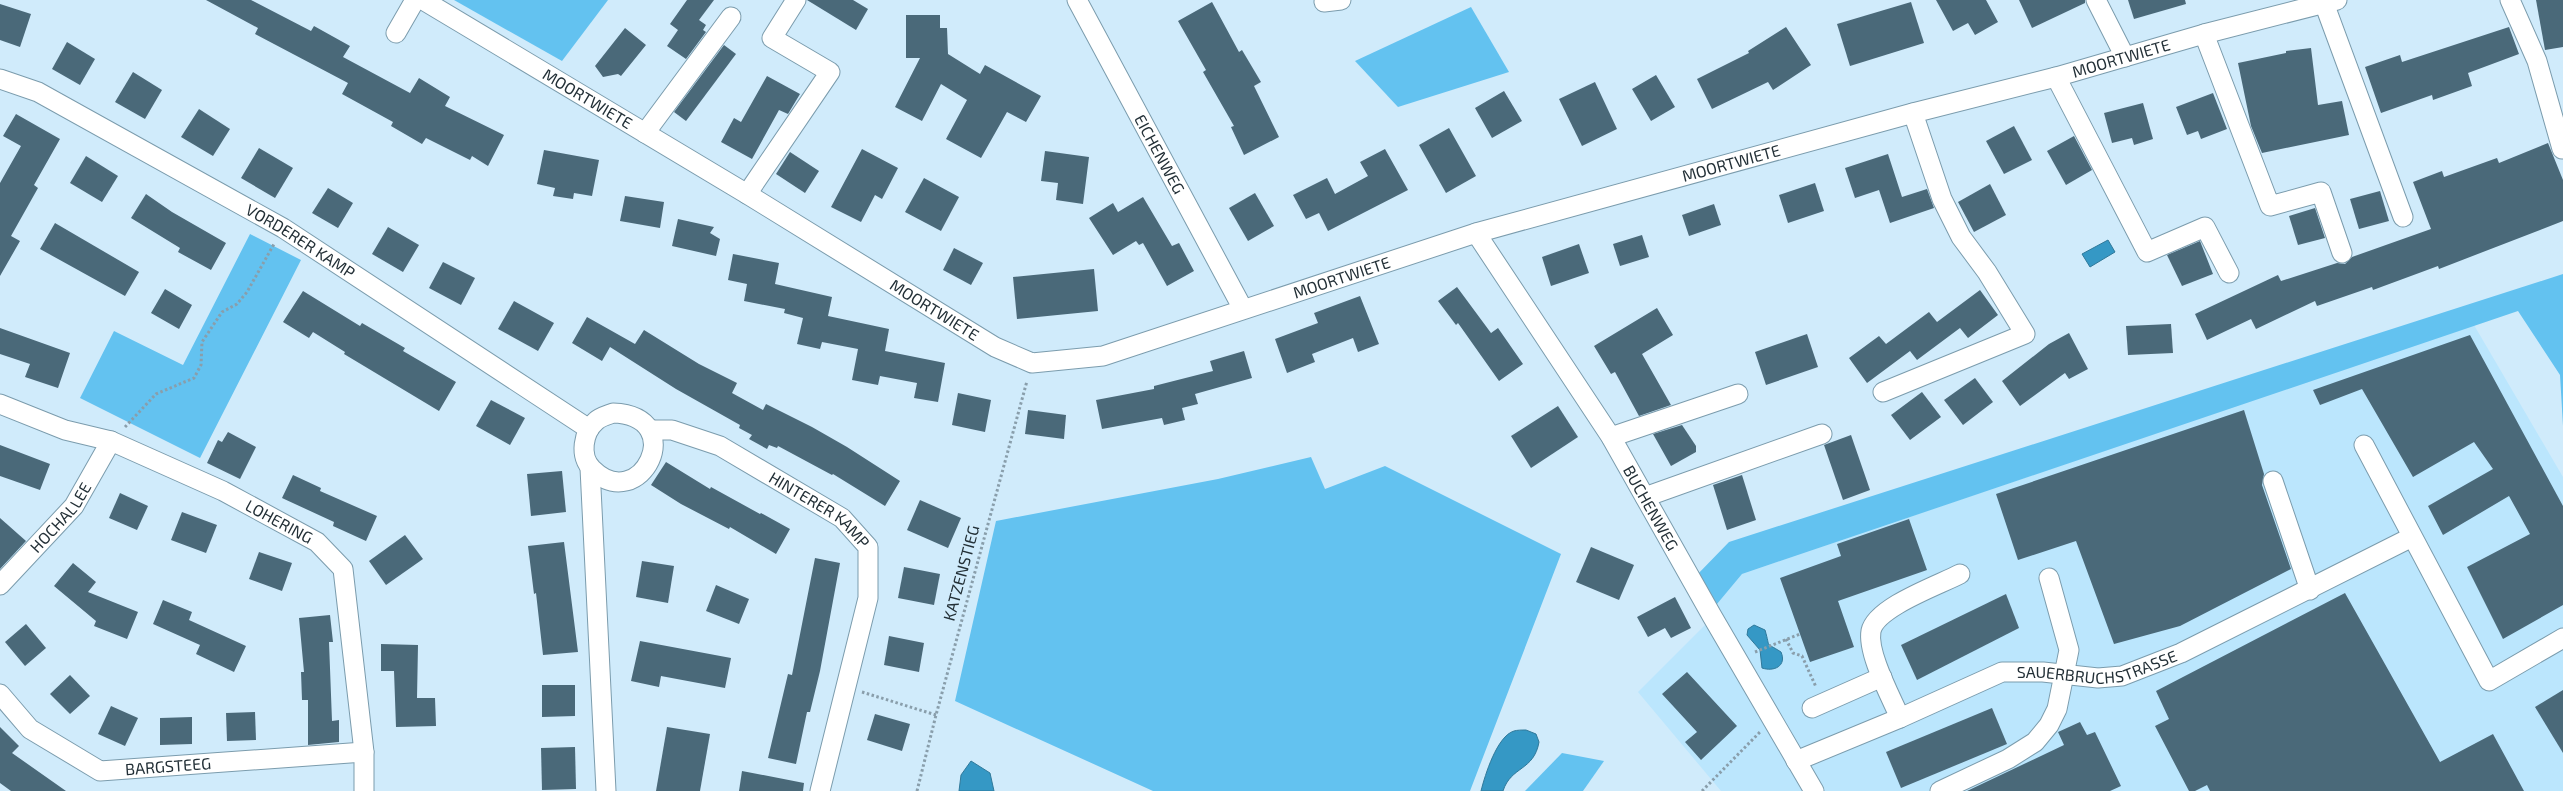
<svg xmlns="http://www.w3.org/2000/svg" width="2563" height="791" font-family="'Exo 2',sans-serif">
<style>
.built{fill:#bbe6fd}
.green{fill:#63c2f0}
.water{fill:#3598c5;stroke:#30799a}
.building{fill:#4a6979}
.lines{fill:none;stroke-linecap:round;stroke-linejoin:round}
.minor-casing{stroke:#7b9cad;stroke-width:21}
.path{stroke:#899eab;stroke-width:3;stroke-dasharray:2.5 2.5;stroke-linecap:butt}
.minor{stroke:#fff;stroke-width:19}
.labels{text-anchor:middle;stroke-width:5;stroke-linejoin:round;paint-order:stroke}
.street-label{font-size:16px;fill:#233037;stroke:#d0ebfb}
</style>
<rect width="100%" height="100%" fill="#d0ebfb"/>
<path class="built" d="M2474 325 2563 477V791H1721L1638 692 1707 623 1712 610 1742 574Z"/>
<g class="green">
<path d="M454 0H608L562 61Z"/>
<path d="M1471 7 1509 72 1398 107 1355 61Z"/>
<path d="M250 234 301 260 200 458 80 398 114 331 183 365Z"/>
<path d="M2563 274V426L2560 375 2518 311 1742 574 1712 610 1694 578 1729 542Z"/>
<path d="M1311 457 1325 489 1385 466 1561 554 1470 791H1153L955 701 996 521 1218 479Z"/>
<path d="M1562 753 1604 761 1583 791H1525Z"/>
</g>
<g class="water">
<path d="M2108 240 2115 252 2090 267 2082 254Z"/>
<path d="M1754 625 1765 630C1771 650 1764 641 1781 652 1787 666 1774 672 1762 668L1760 650 1747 635 1748 629Z"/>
<path d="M1526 730 1536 734 1539 742C1534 771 1511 766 1503 791H1481C1485 775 1497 736 1514 731 1517 730 1522 730 1526 730Z"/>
<path d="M971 761 990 773 994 791H959L961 775Z"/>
</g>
<g class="building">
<path d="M206 0H251L311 31 314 26 350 46 343 57 410 93 419 78 450 97 445 106 504 135 488 166 472 156 470 160 426 138 422 144 391 126 393 122 342 94 348 83 255 34 258 28Z"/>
<path d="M687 0H714L699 20 706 25 703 30 706 32 686 59 667 46 678 30 670 24Z"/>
<path d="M807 0H853L868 9 856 30Z"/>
<path d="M1936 0H1986L1998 22 1975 35 1968 23 1953 31Z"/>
<path d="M2019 0H2085V3L2032 28Z"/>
<path d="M2128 0H2185L2186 4 2134 19Z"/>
<path d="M2536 0H2563V47L2545 50Z"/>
<path d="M1212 2 1239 52 1242 50 1261 82 1254 86 1279 137 1244 155 1231 127 1234 126 1203 72 1206 70 1178 21Z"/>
<path d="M1911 2 1924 43 1850 66 1837 24Z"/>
<path d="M0 4 31 14 20 47 0 40Z"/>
<path d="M906 15H940V28H947L948 54 980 74 985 65 1041 96 1026 122 1007 112 981 158 946 139 967 100 941 84 922 121 895 107 920 58H906Z"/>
<path d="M1786 27 1811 65 1773 90 1768 82 1712 109 1697 79 1749 53 1748 51Z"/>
<path d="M2509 27 2519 54 2468 73 2472 86 2433 100 2432 95 2381 113 2365 67 2400 55 2402 62Z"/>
<path d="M625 28 646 45 621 76 618 74 603 77 595 66Z"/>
<path d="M67 42 95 59 80 85 52 69Z"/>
<path d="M724 45 736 54 686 121 674 112Z"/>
<path d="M2311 48 2318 105 2342 101 2349 135 2262 153 2251 126 2238 63 2286 53V51Z"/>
<path d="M133 72 162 90 145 119 115 102Z"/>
<path d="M1656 75 1675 107 1651 121 1632 89Z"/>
<path d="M767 76 800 94 788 114 779 110 752 159 721 142 734 118 741 122Z"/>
<path d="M1595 82 1617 129 1582 146 1559 99Z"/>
<path d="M1504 91 1522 121 1492 138 1475 108Z"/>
<path d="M2213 93 2227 129 2201 139 2198 131 2187 135 2176 107Z"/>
<path d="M2143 103 2153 139 2134 145 2132 138 2112 143 2104 113Z"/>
<path d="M199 109 230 129 213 156 181 137Z"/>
<path d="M16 114 60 139 34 185 38 188 11 236 20 241 0 276V183L21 146 3 136Z"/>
<path d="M2014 126 2032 160 2004 174 1986 141Z"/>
<path d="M1449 128 1476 176 1446 193 1419 145Z"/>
<path d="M2074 136 2092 170 2066 185 2047 151Z"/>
<path d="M2548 143 2563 180V221L2439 269 2438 266 2373 290 2372 287 2317 306 2315 301 2256 329 2251 319 2207 340 2195 314 2278 275 2281 281 2337 263 2345 264 2352 257 2431 229 2413 182 2442 171 2444 177 2497 158 2499 163Z"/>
<path d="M259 148 293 168 275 198 241 178Z"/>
<path d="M862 149 898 168 882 199 875 195 861 222 831 207Z"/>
<path d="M1385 149 1408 190 1328 231 1319 213 1306 219 1293 195 1327 178 1335 194 1368 176 1360 162Z"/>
<path d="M544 150 599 160 592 196 574 193 573 199 553 196 555 188 537 184Z"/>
<path d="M1045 151 1089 157 1083 204 1056 200 1058 183 1041 181Z"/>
<path d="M790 152 819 171 805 193 776 174Z"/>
<path d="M1888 154 1902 197 1927 189 1934 208 1890 223 1879 190 1855 198 1845 168Z"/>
<path d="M86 156 118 176 102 202 70 183Z"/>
<path d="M924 178 959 197 941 231 905 212Z"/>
<path d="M1815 183 1824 211 1788 223 1779 195Z"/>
<path d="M1990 184 2006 215 1974 232 1958 202Z"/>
<path d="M328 188 353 203 338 228 312 213Z"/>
<path d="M2380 191 2389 221 2359 229 2350 199Z"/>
<path d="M1255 193 1274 226 1248 241 1229 208Z"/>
<path d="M146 194 172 212 226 243 211 270 178 252 180 248 131 218Z"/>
<path d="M625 196 664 202 660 228 620 221Z"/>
<path d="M1143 197 1172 246 1179 243 1194 271 1167 286 1143 243 1139 245 1136 241 1113 255 1089 218 1113 203 1118 212Z"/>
<path d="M1714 204 1721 225 1689 236 1682 215Z"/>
<path d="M2315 208 2325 238 2298 245 2289 216Z"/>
<path d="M678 219 714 227 710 233 720 239 716 256 672 246Z"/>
<path d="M55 223 139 272 125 296 40 249Z"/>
<path d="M388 227 419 245 403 272 372 254Z"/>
<path d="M1642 235 1649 257 1620 266 1613 244Z"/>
<path d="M2200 241 2213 274 2182 286 2167 255Z"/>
<path d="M1579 244 1589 273 1551 286 1542 257Z"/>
<path d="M954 248 983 263 971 285 943 270Z"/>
<path d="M733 254 779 263 775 284 832 297 828 316 889 329 885 351 945 363 938 402 914 398 917 383 880 376 878 385 852 380 858 349 822 342 820 349 797 344 803 318 784 313 785 309 744 301 747 284 728 280Z"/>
<path d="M443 262 475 278 461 305 429 288Z"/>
<path d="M1094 269 1098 311 1017 319 1013 277Z"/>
<path d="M1457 287 1491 333 1498 328 1523 364 1499 381 1458 323 1456 325 1438 301Z"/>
<path d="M165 289 192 305 179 329 151 313Z"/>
<path d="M1980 290 1998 315 1968 338 1960 328 1917 360 1910 351 1867 383 1849 358 1879 336 1886 344 1929 312 1937 322Z"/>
<path d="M303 291 360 326 362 323 405 348 403 351 456 382 439 411 344 354 345 352 313 332 309 338 283 322Z"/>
<path d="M1360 296 1379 344 1358 352 1353 338 1312 354 1315 362 1287 373 1275 339 1318 323 1314 313Z"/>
<path d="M514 301 554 323 538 351 498 329Z"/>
<path d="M1657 308 1673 335 1642 354 1671 405 1639 416 1615 372 1611 374 1594 346Z"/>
<path d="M587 317 635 344 644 330 699 364 737 383 732 393 763 410 766 404 812 427 847 447 900 481 885 506 833 474 832 475 778 446 777 448 769 445 767 449 749 439 752 435 739 428 740 425 676 389 610 347 602 361 572 343Z"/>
<path d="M2171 324 2173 353 2128 355 2126 326Z"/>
<path d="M0 328 70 353 58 388 25 377 30 364 0 354Z"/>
<path d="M2069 333 2088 369 2069 379 2065 373 2020 406 2002 381 2049 344Z"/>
<path d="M1807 334 1818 367 1766 385 1755 352Z"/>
<path d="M2470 335 2563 506V605L2503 639 2467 567 2530 534 2509 496 2443 535 2428 506 2493 469 2474 442 2413 477 2362 389 2320 405 2313 390Z"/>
<path d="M1244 351 1252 378 1195 394 1198 404 1182 408 1185 420 1164 425 1162 418 1102 429 1096 400 1154 389V386L1213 371 1210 361Z"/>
<path d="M1975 378 1993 402 1963 425 1944 400Z"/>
<path d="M1922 392 1941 417 1910 440 1891 415Z"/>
<path d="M958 393 991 400 985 432 952 425Z"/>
<path d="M491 400 525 418 510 445 476 426Z"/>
<path d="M1558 406 1578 437 1531 468 1511 436Z"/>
<path d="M1028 410 1066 415 1064 439 1025 434Z"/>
<path d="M2244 410 2264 474 2262 485 2291 569 2180 626 2114 644 2076 541 2018 560 1996 494Z"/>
<path d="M1682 425 1696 446V452L1671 466 1653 434Z"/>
<path d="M228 432 256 447 240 479 207 463 218 440 222 442Z"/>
<path d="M1851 435 1870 490 1843 500 1824 445Z"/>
<path d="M0 445 50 464 40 490 0 476Z"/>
<path d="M666 462 710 489 711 487 760 514 761 513 790 529 776 554 730 527 729 529 681 504 651 485Z"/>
<path d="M562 471 566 512 531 516 527 474Z"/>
<path d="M293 475 321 488 320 491 377 516 366 541 333 526 334 522 282 498Z"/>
<path d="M1742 475 1756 520 1727 530 1713 485Z"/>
<path d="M120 493 148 506 137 530 109 518Z"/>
<path d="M920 500 961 518 948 548 907 530Z"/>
<path d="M182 512 217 525 206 553 171 540Z"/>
<path d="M0 518 26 541 0 569Z"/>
<path d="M1909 519 1927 570 1838 601 1854 647 1810 662 1780 578 1841 556 1837 544Z"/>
<path d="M405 535 423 559 386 585 369 561Z"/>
<path d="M564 542 578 652 543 655 536 593 534 594 528 546Z"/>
<path d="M1591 547 1634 565 1619 600 1576 582Z"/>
<path d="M259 552 292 563 282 591 249 579Z"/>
<path d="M815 558 840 563 820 671 810 712H807L796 764 768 758 788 674 792 675Z"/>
<path d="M642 561 674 566 668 603 636 597Z"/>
<path d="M73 563 96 582 88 592 138 612 127 639 94 626 96 621 54 586Z"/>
<path d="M904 567 940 574 934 605 898 598Z"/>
<path d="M716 585 749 599 739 624 706 611Z"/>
<path d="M2345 593 2440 762 2493 734 2524 791H2210L2207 785 2195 791H2189L2155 726 2169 719 2156 691Z"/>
<path d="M2006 594 2019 628 1917 680 1901 645Z"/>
<path d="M1675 597 1691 628 1671 638 1665 628 1648 637 1637 617Z"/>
<path d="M163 600 192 612 189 620 246 646 234 672 196 654 200 645 153 624Z"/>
<path d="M330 615 333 642H329L332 721 339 720V742L308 745V700H302L301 672H304L299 618Z"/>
<path d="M26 624 46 648 25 666 5 642Z"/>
<path d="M889 636 924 643 919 672 884 665Z"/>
<path d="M640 641 731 658 725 688 661 676 659 687 631 681Z"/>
<path d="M381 644 418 645 417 698H435L436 726 396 727 394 671H381Z"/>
<path d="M1687 672 1737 726 1701 760 1685 742 1697 732 1662 694Z"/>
<path d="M70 675 90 696 70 714 50 694Z"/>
<path d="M542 685H575V716L542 717Z"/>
<path d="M2563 690V753L2535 707Z"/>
<path d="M111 706 138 718 125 746 98 734Z"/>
<path d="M1992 708 2007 744 1901 788 1886 752Z"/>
<path d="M255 712 256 740 227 741 226 713Z"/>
<path d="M875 714 910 724 902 751 867 740Z"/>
<path d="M192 717V744L160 745V718Z"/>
<path d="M2080 722 2087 735 2095 732 2121 786 2110 791H1967L2064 745 2058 732Z"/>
<path d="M0 727 19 746 12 753 66 791H11L0 783Z"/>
<path d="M667 727 710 734 700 791H656Z"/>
<path d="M575 747 576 789 542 790 541 748Z"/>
<path d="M742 771 804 783 803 791H739Z"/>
</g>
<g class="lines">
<defs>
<g id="minor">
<path id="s1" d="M423 0 747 194 995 347 1032 363 1103 356 1476 233 1913 113 2056 77 2204 34 2337 0"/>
<path id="s2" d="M1077 0 1243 309"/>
<path d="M2096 0 2125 57"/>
<path d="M2510 0 2537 61 2562 149"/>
<path d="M1324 2 1341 0"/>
<path d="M2324 3 2403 217"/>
<path d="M396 33 415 0"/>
<path d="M2204 34 2270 206 2321 192 2342 253"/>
<path d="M2056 77 2147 252 2205 227 2229 273"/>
<path id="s3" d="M0 79 38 92 283 228 589 429"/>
<path d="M645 133 731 17"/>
<path d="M747 194 830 72 772 38 796 0"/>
<path id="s4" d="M1476 233 1611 437 1712 616 1814 791"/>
<path d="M1883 392 2025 334 1987 272 1961 237 1942 199 1913 113"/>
<path id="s5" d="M0 404 65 430 111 441 223 491 317 542 343 569 364 752V791"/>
<path d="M613 413C691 416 640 517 592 469 579 456 583 432 596 421 600 417 608 415 613 413Z"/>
<path id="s6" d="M650 430H672L720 446 842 518 868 547V598L820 791"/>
<path d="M1611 437 1738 394"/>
<path d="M2364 445 2489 681 2563 638"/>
<path d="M590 468 606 791"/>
<path d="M2273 481 2310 590"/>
<path d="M1645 497 1822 434"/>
<path id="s7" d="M0 585 74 506 111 441"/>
<path id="s8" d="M0 694 30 729 100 771 364 752"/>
<path d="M1812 708 1882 677"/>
<path d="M1900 718C1891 697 1867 653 1871 631 1876 607 1939 585 1960 574"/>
<path id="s9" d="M1796 761 1900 718 2002 672H2043L2098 678 2122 676 2181 653 2412 537"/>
<path d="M1940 791 2008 759 2035 742 2049 725 2057 709 2069 650 2049 578"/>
</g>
</defs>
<use href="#minor" class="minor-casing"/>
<g class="path">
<path d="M125 427 156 394 194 378 201 365 202 342 222 312 237 304 247 292 274 244"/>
<path d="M1786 639 1793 653 1802 656 1816 687"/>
<path d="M1755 652 1800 634"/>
<path d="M862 692 936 715"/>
<path d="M917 791 936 715 1027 381"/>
<path d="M1702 791 1760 732"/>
</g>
<use href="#minor" class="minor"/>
</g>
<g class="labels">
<g class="street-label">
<text dy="6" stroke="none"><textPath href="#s1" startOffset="1842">MOORTWIETE</textPath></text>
<text dy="6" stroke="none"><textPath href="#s1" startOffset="192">MOORTWIETE</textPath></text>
<text dy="6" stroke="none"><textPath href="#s2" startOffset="175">EICHENWEG</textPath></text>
<text dy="6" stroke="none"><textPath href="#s1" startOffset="1438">MOORTWIETE</textPath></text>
<text dy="6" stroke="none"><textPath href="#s3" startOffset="342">VORDERER KAMP</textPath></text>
<text dy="6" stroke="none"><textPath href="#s1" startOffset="1032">MOORTWIETE</textPath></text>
<text dy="6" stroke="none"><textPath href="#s1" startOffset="598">MOORTWIETE</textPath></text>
<text dy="6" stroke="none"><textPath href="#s4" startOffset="326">BUCHENWEG</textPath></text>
<text dy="6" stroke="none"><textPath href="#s6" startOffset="191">HINTERER KAMP</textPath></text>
<text dy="6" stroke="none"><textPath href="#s7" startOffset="91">HOCHALLEE</textPath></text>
<text dy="6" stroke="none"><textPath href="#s5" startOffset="304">LOHERING</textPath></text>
<text transform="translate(961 573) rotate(-75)" y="6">KATZENSTIEG</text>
<text dy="6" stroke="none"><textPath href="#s9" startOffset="321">SAUERBRUCHSTRASSE</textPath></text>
<text dy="6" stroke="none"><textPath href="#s8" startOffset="196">BARGSTEEG</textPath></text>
</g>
</g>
</svg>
